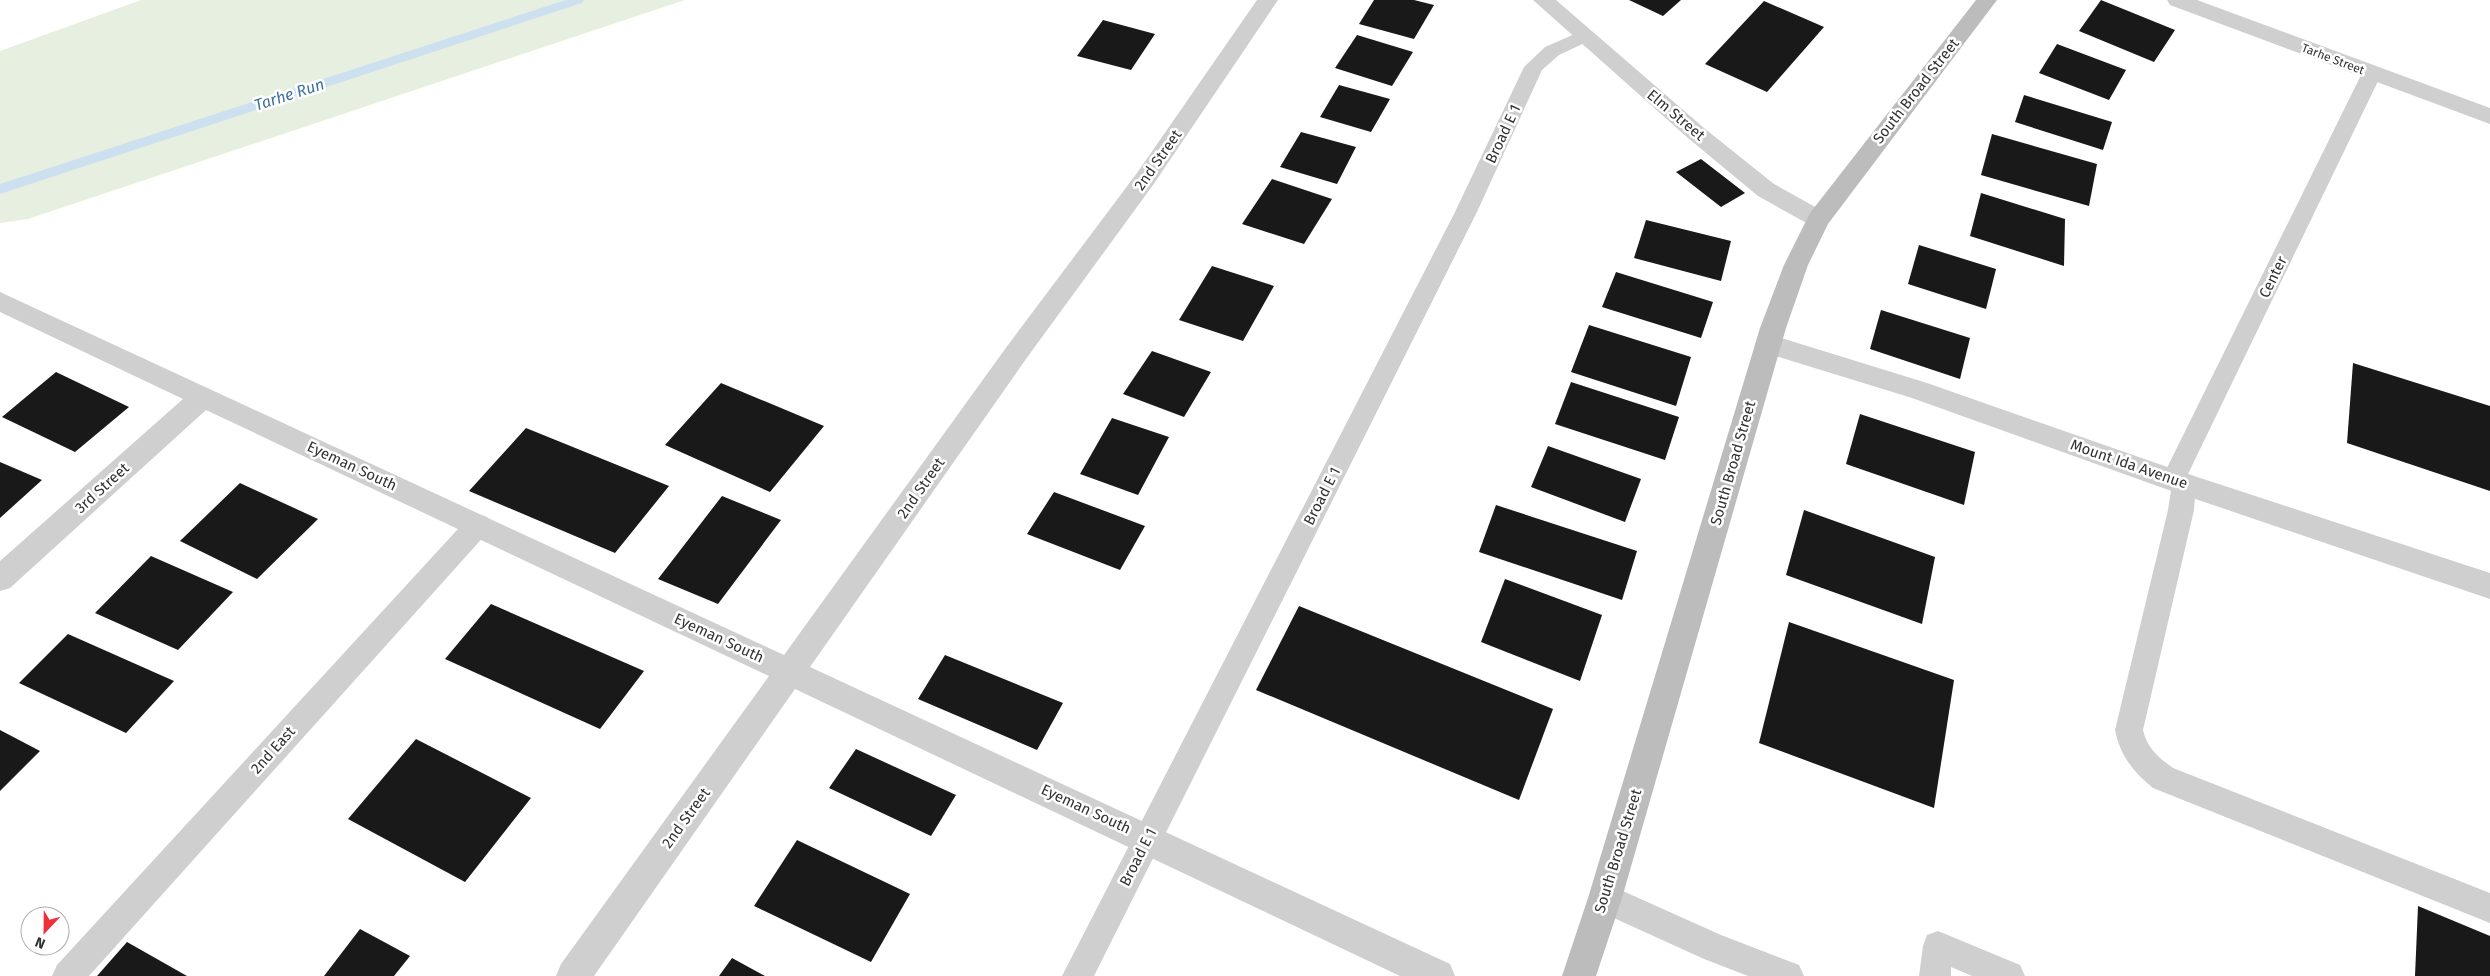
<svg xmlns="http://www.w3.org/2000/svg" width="2490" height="976" font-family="'Fira Sans',sans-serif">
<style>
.green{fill:#e7efe0}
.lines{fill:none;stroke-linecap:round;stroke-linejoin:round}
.stream{fill:#cce0ef;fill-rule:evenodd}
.building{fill:#191919}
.lane{fill:#cfcfcf;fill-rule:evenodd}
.street{fill:#cfcfcf;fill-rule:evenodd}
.secondary{fill:#bcbcbc;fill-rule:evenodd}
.labels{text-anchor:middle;stroke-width:5;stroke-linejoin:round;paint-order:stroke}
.far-street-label{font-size:12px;fill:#323232;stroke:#fff}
.street-label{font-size:15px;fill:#323232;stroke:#fff}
.water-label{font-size:16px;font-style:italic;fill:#3b7299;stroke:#fff}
</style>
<rect width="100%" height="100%" fill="#fff"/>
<path class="green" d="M141 0H685L28 219 0 223V51Z"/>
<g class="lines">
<path class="stream" d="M566 0H584L582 3 0 194V184Z"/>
</g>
<g class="building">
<path d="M1374 0H1414L1434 5 1414 39 1359 24Z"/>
<path d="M1629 0H1681L1663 16Z"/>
<path d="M2101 0 2175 30 2154 62 2079 31Z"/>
<path d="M1764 1 1824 27 1767 92 1705 64Z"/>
<path d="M1103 20 1155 34 1131 70 1077 56Z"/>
<path d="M1357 35 1413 52 1392 86 1335 68Z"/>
<path d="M2057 44 2126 70 2109 100 2039 73Z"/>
<path d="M1339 85 1390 99 1371 132 1320 117Z"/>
<path d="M2024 95 2112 122 2103 150 2015 122Z"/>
<path d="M1301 132 1356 147 1337 184 1280 167Z"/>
<path d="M1992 134 2097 164 2089 206 1981 175Z"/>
<path d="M1701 159 1745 193 1721 207 1676 172Z"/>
<path d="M1272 179 1332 199 1304 244 1242 224Z"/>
<path d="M1981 193 2065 219 2064 266 1970 236Z"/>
<path d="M1646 220 1731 241 1721 281 1634 258Z"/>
<path d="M1919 245 1996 269 1986 309 1908 284Z"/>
<path d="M1212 266 1274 286 1243 341 1179 320Z"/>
<path d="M1616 272 1713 302 1701 338 1602 307Z"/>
<path d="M1881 310 1970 338 1960 379 1870 349Z"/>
<path d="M1589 325 1691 357 1676 406 1571 372Z"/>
<path d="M1152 351 1211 372 1184 417 1123 394Z"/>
<path d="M2353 363 2490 406V491L2347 443Z"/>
<path d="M56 372 129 407 75 452 2 417Z"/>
<path d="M1571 382 1679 417 1665 460 1555 424Z"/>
<path d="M721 383 824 426 770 492 665 445Z"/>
<path d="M1860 414 1975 452 1964 505 1846 464Z"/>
<path d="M1112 418 1169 437 1138 495 1080 474Z"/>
<path d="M526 428 669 486 615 553 469 491Z"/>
<path d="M1548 446 1641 479 1625 522 1531 487Z"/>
<path d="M0 462 42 480 0 518Z"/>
<path d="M240 483 318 519 257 579 180 541Z"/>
<path d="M1054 492 1145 526 1120 570 1027 534Z"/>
<path d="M722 496 781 520 718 604 658 579Z"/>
<path d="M1496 505 1637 551 1622 600 1479 552Z"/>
<path d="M1804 510 1935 557 1922 624 1786 575Z"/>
<path d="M151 556 233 592 178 650 95 613Z"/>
<path d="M1505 579 1602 615 1580 681 1481 642Z"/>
<path d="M491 604 644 671 600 729 445 659Z"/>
<path d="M1299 606 1553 709 1519 800 1256 690Z"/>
<path d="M1789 622 1954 680 1934 808 1759 743Z"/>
<path d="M68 634 174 681 126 733 19 683Z"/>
<path d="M945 655 1063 703 1037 750 918 699Z"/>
<path d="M0 730 40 751 0 791Z"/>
<path d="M416 739 531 798 465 882 348 819Z"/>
<path d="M856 749 956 795 931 836 829 788Z"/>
<path d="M797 840 910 894 871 962 754 906Z"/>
<path d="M2418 906 2490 936V976H2415Z"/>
<path d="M360 929 410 956 394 976H324Z"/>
<path d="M127 942 187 976H97Z"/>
<path d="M732 958 765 976H719Z"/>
</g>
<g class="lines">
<g class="lane">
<path d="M1584 30 1591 32 1594 36 1591 40 1559 55 1542 70 1476 214 1094 976H1062L1454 214 1524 67 1545 47Z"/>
<path d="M2372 66 2379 68 2382 73 2188 474 2193 476 2196 483 2194 510 2143 730C2147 748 2159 758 2173 768L2490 893V923L2153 788C2133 772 2120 755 2115 730L2168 510 2171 490 2164 487 2161 480 2362 73 2365 68Z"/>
<path d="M478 514 487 517 491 525 487 533 89 976H52L57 965 469 517Z"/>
<path d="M1605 883 1721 935 1799 965 1804 976H1748L1704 959 1594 909 1590 898 1594 887Z"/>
<path d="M1938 931 2020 965 2025 976H1972L1951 967V976H1919L1923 946 1927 935Z"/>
</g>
<g class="street">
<path d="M1257 0H1278L1153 185 1026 359 810 667 1450 964 1455 976H1400L795 689 594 976H556L561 964 769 676 206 410 10 588 0 591V561L183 399 0 312V292L784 655 1008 345 1137 173Z"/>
<path d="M1533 0H1556L1704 128 1774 184 1826 213 1830 219 1826 225 1818 228 1810 225 1758 196 1688 138Z"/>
<path d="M2167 0H2197L2490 108V124L2170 5Z"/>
<path d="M1768 334 1927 383 2176 470 2490 573V599L2163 488 1912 398 1759 351 1755 344 1759 337Z"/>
</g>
<path class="secondary" d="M1976 0H1997L1828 224 1808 265 1786 328 1622 898 1596 976H1562L1588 898 1760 328 1784 265 1810 213Z"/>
</g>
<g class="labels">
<g class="far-street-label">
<text transform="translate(2333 59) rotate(21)" y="4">Tarhe Street</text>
</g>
<g class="street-label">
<text transform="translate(1916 91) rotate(-52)" y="5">South Broad Street</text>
<text transform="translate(1676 115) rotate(40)" y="5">Elm Street</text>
<text transform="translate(1503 134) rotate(-65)" y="5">Broad E 1</text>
<text transform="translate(1158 160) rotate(-55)" y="5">2nd Street</text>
<text transform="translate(2273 277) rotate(-64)" y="5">Center</text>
<text transform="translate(1733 463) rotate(-74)" y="5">South Broad Street</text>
<text transform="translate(2129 464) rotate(19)" y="5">Mount Ida Avenue</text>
<text transform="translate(352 466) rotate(25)" y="5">Eyeman South</text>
<text transform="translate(102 488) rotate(-42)" y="5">3rd Street</text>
<text transform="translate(921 488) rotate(-55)" y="5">2nd Street</text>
<text transform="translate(1322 496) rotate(-63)" y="5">Broad E 1</text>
<text transform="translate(719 638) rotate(25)" y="5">Eyeman South</text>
<text transform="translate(273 750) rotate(-48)" y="5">2nd East</text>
<text transform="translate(1086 809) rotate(25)" y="5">Eyeman South</text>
<text transform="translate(686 818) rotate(-54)" y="5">2nd Street</text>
<text transform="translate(1618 851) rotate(-73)" y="5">South Broad Street</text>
<text transform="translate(1138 857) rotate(-63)" y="5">Broad E 1</text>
</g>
<g class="water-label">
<text transform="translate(289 94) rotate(-18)" y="6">Tarhe Run</text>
</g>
</g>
<g transform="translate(45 931) rotate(202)"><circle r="24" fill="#ffffff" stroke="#adadad"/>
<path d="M0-4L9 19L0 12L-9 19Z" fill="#ed3039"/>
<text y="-8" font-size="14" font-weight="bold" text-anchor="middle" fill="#323232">N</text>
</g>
</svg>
